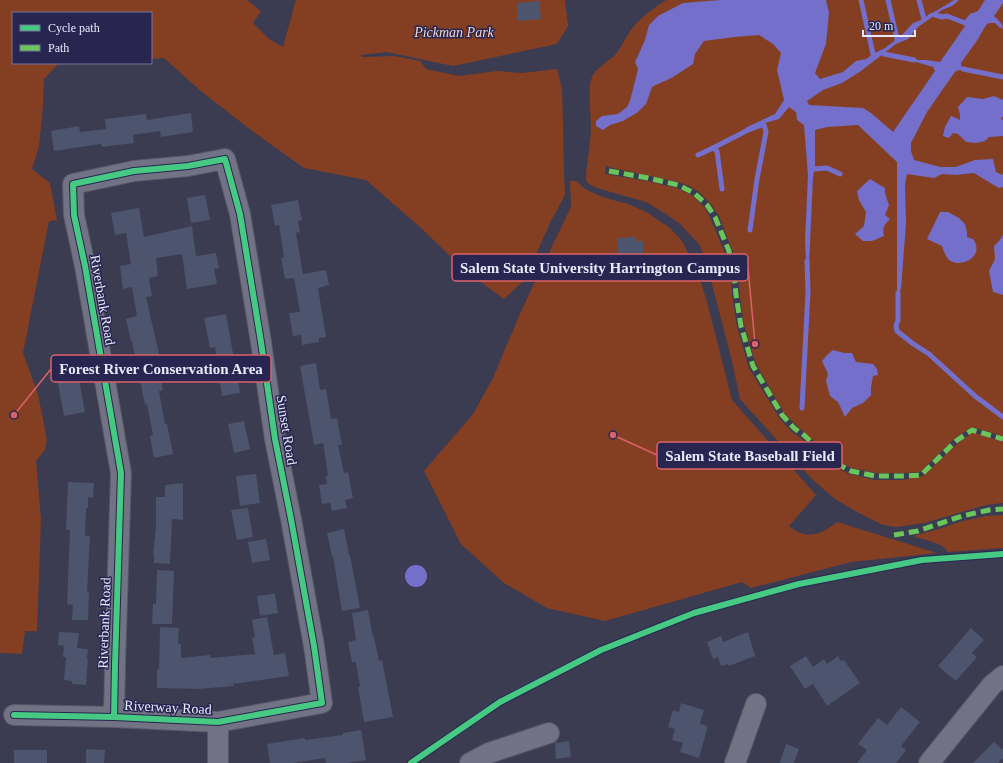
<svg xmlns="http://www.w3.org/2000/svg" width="1003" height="763" font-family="'Times New Roman',serif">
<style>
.green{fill:#843f23}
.water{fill:#736fca}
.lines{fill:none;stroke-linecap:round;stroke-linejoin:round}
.stream{stroke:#736fca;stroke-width:5}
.building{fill:#4c546e}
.minor-casing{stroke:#58576a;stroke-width:22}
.minor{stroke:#717284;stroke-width:20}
.quiet{stroke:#6ac65a;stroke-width:5;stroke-dasharray:10 5;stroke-linecap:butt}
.cycleway-casing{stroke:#282650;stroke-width:8}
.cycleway{stroke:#46c982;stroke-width:6}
.labels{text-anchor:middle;stroke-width:3;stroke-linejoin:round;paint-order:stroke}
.park-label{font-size:14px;font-style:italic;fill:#f0d4c9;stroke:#282650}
.street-label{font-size:14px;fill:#e8e9ff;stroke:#282650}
.leader{fill:none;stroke:#db6268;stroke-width:1.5}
.callout-dot{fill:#db6268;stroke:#282650;stroke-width:1.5}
.callout{fill:#282650;stroke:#db6268;stroke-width:1.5}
.callout-label{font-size:15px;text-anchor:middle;font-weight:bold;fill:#e8e9ff}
</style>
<rect width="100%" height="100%" fill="#3b3b51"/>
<g class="green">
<path d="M0 0H247L261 11 253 23 269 39 283 47 296 0H565L568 26 557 44 453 66 387 52 360 55 363 57 394 56 420 61 426 69 459 76 497 71 522 73 557 69 562 89 563 125 564 172 565 195 551 221 537 252 522 282 504 299 467 272 420 227 366 180 304 168 251 130 202 92 164 58 151 59V13H13V63H59L44 79 43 105 39 146 32 169 50 183 57 220 49 221 23 353 38 394 47 440 45 450 36 461 41 520 37 631H25L22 654 0 653Z"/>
<path d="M666 0H1003V436L972 427 955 438 920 472 905 473H876L851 468 832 457 797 426 784 413 756 364 744 325 740 297 738 274 733 252 719 216 710 203 699 192 689 186 678 182 608 167 606 165 605 174 647 181 677 188 693 196 705 208 711 220 725 253 731 275 732 295 737 327 749 368 780 419 792 432 802 439 828 463 849 474 875 480H902L923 476 958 443 973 432 1003 442V503L986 505 924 523 896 527 883 525 857 512 835 499 813 480 740 399 732 361 706 261 699 244 679 223 666 214 646 202 597 188 589 184 586 181C586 163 591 145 591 126 591 112 587 90 592 77 596 68 607 62 614 56 621 49 625 38 631 30 641 17 653 9 666 0Z"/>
<path d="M570 181H576L585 189 602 197 628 204 646 212 669 227 682 241 696 268 700 279 707 302 732 400 816 495 810 502 789 526C793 529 797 532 801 533 815 538 827 530 837 522L937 553 851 562 751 588 742 582 605 621 547 608 504 583 461 544 424 471 473 414 493 378 522 309 571 207Z"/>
<path d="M1003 515V548L948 552C942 542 924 540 913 536L939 529 959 522 986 516Z"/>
</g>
<g class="water">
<path d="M720 0H826L829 13 826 44 815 73 820 79 843 72 856 61 866 59 873 54 885 48 902 35 913 23 924 19 929 14 936 11 954 0H959L952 6 942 10 918 27 908 39 896 44 861 71 842 83 823 90 807 101 809 105 863 108 871 113 893 132 935 71 933 67 916 62 913 60H926L940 62 965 26V20L970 14 978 11 985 0H1003V3L994 16C998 20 1003 23 1003 29L999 27 995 23H989L986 25 978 39 961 63V66L963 69 956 71 952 76 927 112 911 143V151L914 160 940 167H956L975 160 993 159 996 172 1003 175V187L999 188 992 184 974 173 956 175 942 174 934 178 907 174 905 184 906 223 901 289 897 295V162L858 125 827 127 815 130V165L813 177 809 264 806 260 805 241 808 175 804 125 797 120 796 112 789 107 779 119 765 123 763 127 750 132 745 128 775 114 784 100 777 70 781 53 773 44 759 35 734 37 704 41 695 54 693 64C686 68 680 73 673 77 666 81 659 83 652 87L646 104 638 112 623 121 610 125 603 130 596 126V121L602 116 618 114 627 107 630 101 638 69 635 62 645 40 649 25 658 16 683 3Z"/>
<path d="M994 96 1003 100V116L1001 119 1003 120V136L989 137 985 141 976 143 966 142 958 134 953 133 949 138 943 136 945 127 951 116 960 120V114L958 107 967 97 983 99Z"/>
<path d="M870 179 885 188V193L889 205 885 215 890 219C884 225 882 227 884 236L872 241H863L855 234 864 226 866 212 859 200 857 191Z"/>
<path d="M940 212H948L959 218 965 224 967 232V237C969 238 971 238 973 239 974 240 976 244 976 245 980 259 959 268 949 260 945 256 944 251 942 246L927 239Z"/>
<path d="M1003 235V295L993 292 989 271 995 259 994 246 999 241Z"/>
<path d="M833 350 844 353H852L856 362 873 364 877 369 878 375 873 376 871 387V395L863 403 852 408 845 417 838 402 830 396 826 381 828 374 822 361 827 355Z"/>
<circle cx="416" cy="576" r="11"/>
</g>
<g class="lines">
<g class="stream">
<path d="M861 0 873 54"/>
<path d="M888 0 897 39"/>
<path d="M919 0 924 19"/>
<path d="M935 15 942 17 947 16 965 23"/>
<path d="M884 54 914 60"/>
<path d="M963 69 1003 77"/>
<path d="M713 148 717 151 722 189"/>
<path d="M698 155 713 148 748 130"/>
<path d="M814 169 827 168 840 174"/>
<path d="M750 230 757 179 766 132 765 128 764 125"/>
<path d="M898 293V320L896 326 897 331 912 343 929 354 975 396 1003 417"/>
<path d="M802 408 804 369 808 292 807 261"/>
</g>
</g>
<g class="building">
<path d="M539 1 541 19 518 21 517 3Z"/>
<path d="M191 113 193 132 161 137 160 131 133 135 134 143 102 147 101 144 54 151 51 131 79 126 80 132 106 129 105 119 146 114 147 120Z"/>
<path d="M205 195 210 220 191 223 187 198Z"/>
<path d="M298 200 302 220 298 221 300 232 296 233 303 274 326 270 329 285 318 288 326 337 319 338V342L302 345 301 335 293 336 289 313 300 312 294 278 285 279 281 258 284 257 279 225 275 226 271 205Z"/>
<path d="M139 208 144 237 192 226 196 256 216 253 219 268 214 269 217 284 187 289 182 254 156 258 158 276 149 278 152 296 146 297 159 354 156 355 163 390 159 391 165 424H167L173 454 154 458 150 436 153 435 147 404 145 405 132 341H131L126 319 137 316 132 287 123 289 120 266 131 264 126 233 115 235 111 213Z"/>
<path d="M636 237V241H643V260H618V238Z"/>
<path d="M226 314 240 393 222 396 215 347 210 348 204 318Z"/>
<path d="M76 363 85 412 64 416 55 367Z"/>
<path d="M316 363 320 390 326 389 331 419 337 418 342 445H338L344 473 348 472 353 498 345 500 347 508 332 511 330 503 322 504 319 485 327 484 326 476 328 475 323 443 314 445 300 366Z"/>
<path d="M244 421 250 449 234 453 228 424Z"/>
<path d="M256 474 260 503 240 506 236 476Z"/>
<path d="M68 482 94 483 93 498 88 497V508H86L85 536H90L87 592H89L88 620H72L73 605 67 604 70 530H66Z"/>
<path d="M183 483V520L172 519 170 564 154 563V555H153L156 526V497H165V485Z"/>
<path d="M248 508 253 537 237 540 231 510Z"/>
<path d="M344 529 349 555H350L360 608 342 611 333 556H332L327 533Z"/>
<path d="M266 539 270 560 252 563 248 542Z"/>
<path d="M157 570 174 571 172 624H152L153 604H156Z"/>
<path d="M272 594H275L278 613 260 616 257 596Z"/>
<path d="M368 610 373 637H374L379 661 382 660 393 717 364 722 358 687H360L356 662H352L348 642 356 640 352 613Z"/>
<path d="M267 617 274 655 285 653 289 676 233 684 234 686 198 689 157 688V669H159L160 627 179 628 178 644H181V658L210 655V658L255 654 252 638 255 637 252 620Z"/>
<path d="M971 628 984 640 972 653 977 657 956 681 938 666Z"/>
<path d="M59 632 79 633 77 648 88 649 87 659H88L86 685 72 684V681L64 680 66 657H63L64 646 58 645Z"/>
<path d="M748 632 755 656 729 666 728 664 721 666 718 657 713 659 707 642 721 636 723 642Z"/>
<path d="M806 656 813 667 824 659 827 664 838 656 841 661 844 660 860 683 827 706 813 684 805 689 790 666Z"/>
<path d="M681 703 704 710 700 724 708 726 699 758 680 752 683 743 672 740 675 729 668 727 673 710 679 712Z"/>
<path d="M901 707 920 722 901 746 906 750 896 763H857L867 750 858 744 878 718 887 725Z"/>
<path d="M361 730 366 760 347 763H326L325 758 293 763H270L267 744 305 738V740L343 735V733Z"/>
<path d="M569 741 571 757 556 759 555 743Z"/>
<path d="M994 742 1003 750V758L998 763H973Z"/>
<path d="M786 744 799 749 794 763H780Z"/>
<path d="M86 749 105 750 104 763H86Z"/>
<rect x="14" y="750" width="33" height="13"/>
</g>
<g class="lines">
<defs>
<g id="minor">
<path d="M14 715 114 717 218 722 322 703 314 646 291 519 275 439 261 342 240 214 225 159 188 166 134 171 73 184 74 215 85 266 121 473 115 665 114 717"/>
<path d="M218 722V763"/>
<path d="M470 763 489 753 549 733"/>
<path d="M735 763 756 704"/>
<path d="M929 763 992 685 1003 676"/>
</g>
</defs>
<use href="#minor" class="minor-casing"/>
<use href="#minor" class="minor"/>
<g class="quiet">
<path d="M609 171 648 178 678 185 694 193 707 205 715 217 729 251 734 274 736 295 741 326 753 366 782 415 794 428 805 436 830 460 851 471 875 476H905L921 475 956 441 972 430 1003 439"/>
<path d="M894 535 918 531 962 516 989 510 1003 509"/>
</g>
<defs>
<g id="cycleway">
<path d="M14 715 114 717 218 722 322 703 314 646 291 519 275 439 261 342 240 214 225 159 188 166 134 171 73 184 74 215 85 266 121 473 115 665 114 717"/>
<path d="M411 763 500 702 601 650 694 613 799 584 922 560 1003 554"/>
</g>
</defs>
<use href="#cycleway" class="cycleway-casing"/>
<use href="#cycleway" class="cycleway"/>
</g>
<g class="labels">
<g class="park-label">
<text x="454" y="37">Pickman Park</text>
</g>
<g class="street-label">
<text transform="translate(103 300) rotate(80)" y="5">Riverbank Road</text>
<text transform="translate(287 430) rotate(81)" y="5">Sunset Road</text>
<text transform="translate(104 623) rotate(-88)" y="5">Riverbank Road</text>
<text transform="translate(168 707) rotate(3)" y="5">Riverway Road</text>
</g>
</g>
<path class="leader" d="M755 344L748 268M14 415L51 369M613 435L657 455"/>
<g class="callout-dot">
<circle cx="755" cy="344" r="4"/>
<circle cx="14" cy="415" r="4"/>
<circle cx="613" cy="435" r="4"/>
</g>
<g class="callout">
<rect x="452" y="254" width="296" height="27" rx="4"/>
<rect x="51" y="355" width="220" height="27" rx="4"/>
<rect x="657" y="442" width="185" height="27" rx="4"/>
</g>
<g class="callout-label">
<text x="600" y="273">Salem State University Harrington Campus</text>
<text x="161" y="374">Forest River Conservation Area</text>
<text x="750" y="461">Salem State Baseball Field</text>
</g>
<rect x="12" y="12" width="140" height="52" fill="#282650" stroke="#757496"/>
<rect x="20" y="25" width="20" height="6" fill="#46c982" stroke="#757496"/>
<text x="48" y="32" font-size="12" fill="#e8e9ff">Cycle path</text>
<rect x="20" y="45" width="20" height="6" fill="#6ac65a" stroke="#757496"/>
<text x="48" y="52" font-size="12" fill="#e8e9ff">Path</text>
<path d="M863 30v6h52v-6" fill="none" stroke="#e8e9ff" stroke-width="2"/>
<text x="869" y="30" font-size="12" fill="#e8e9ff" stroke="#282650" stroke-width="3" paint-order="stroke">20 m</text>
</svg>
